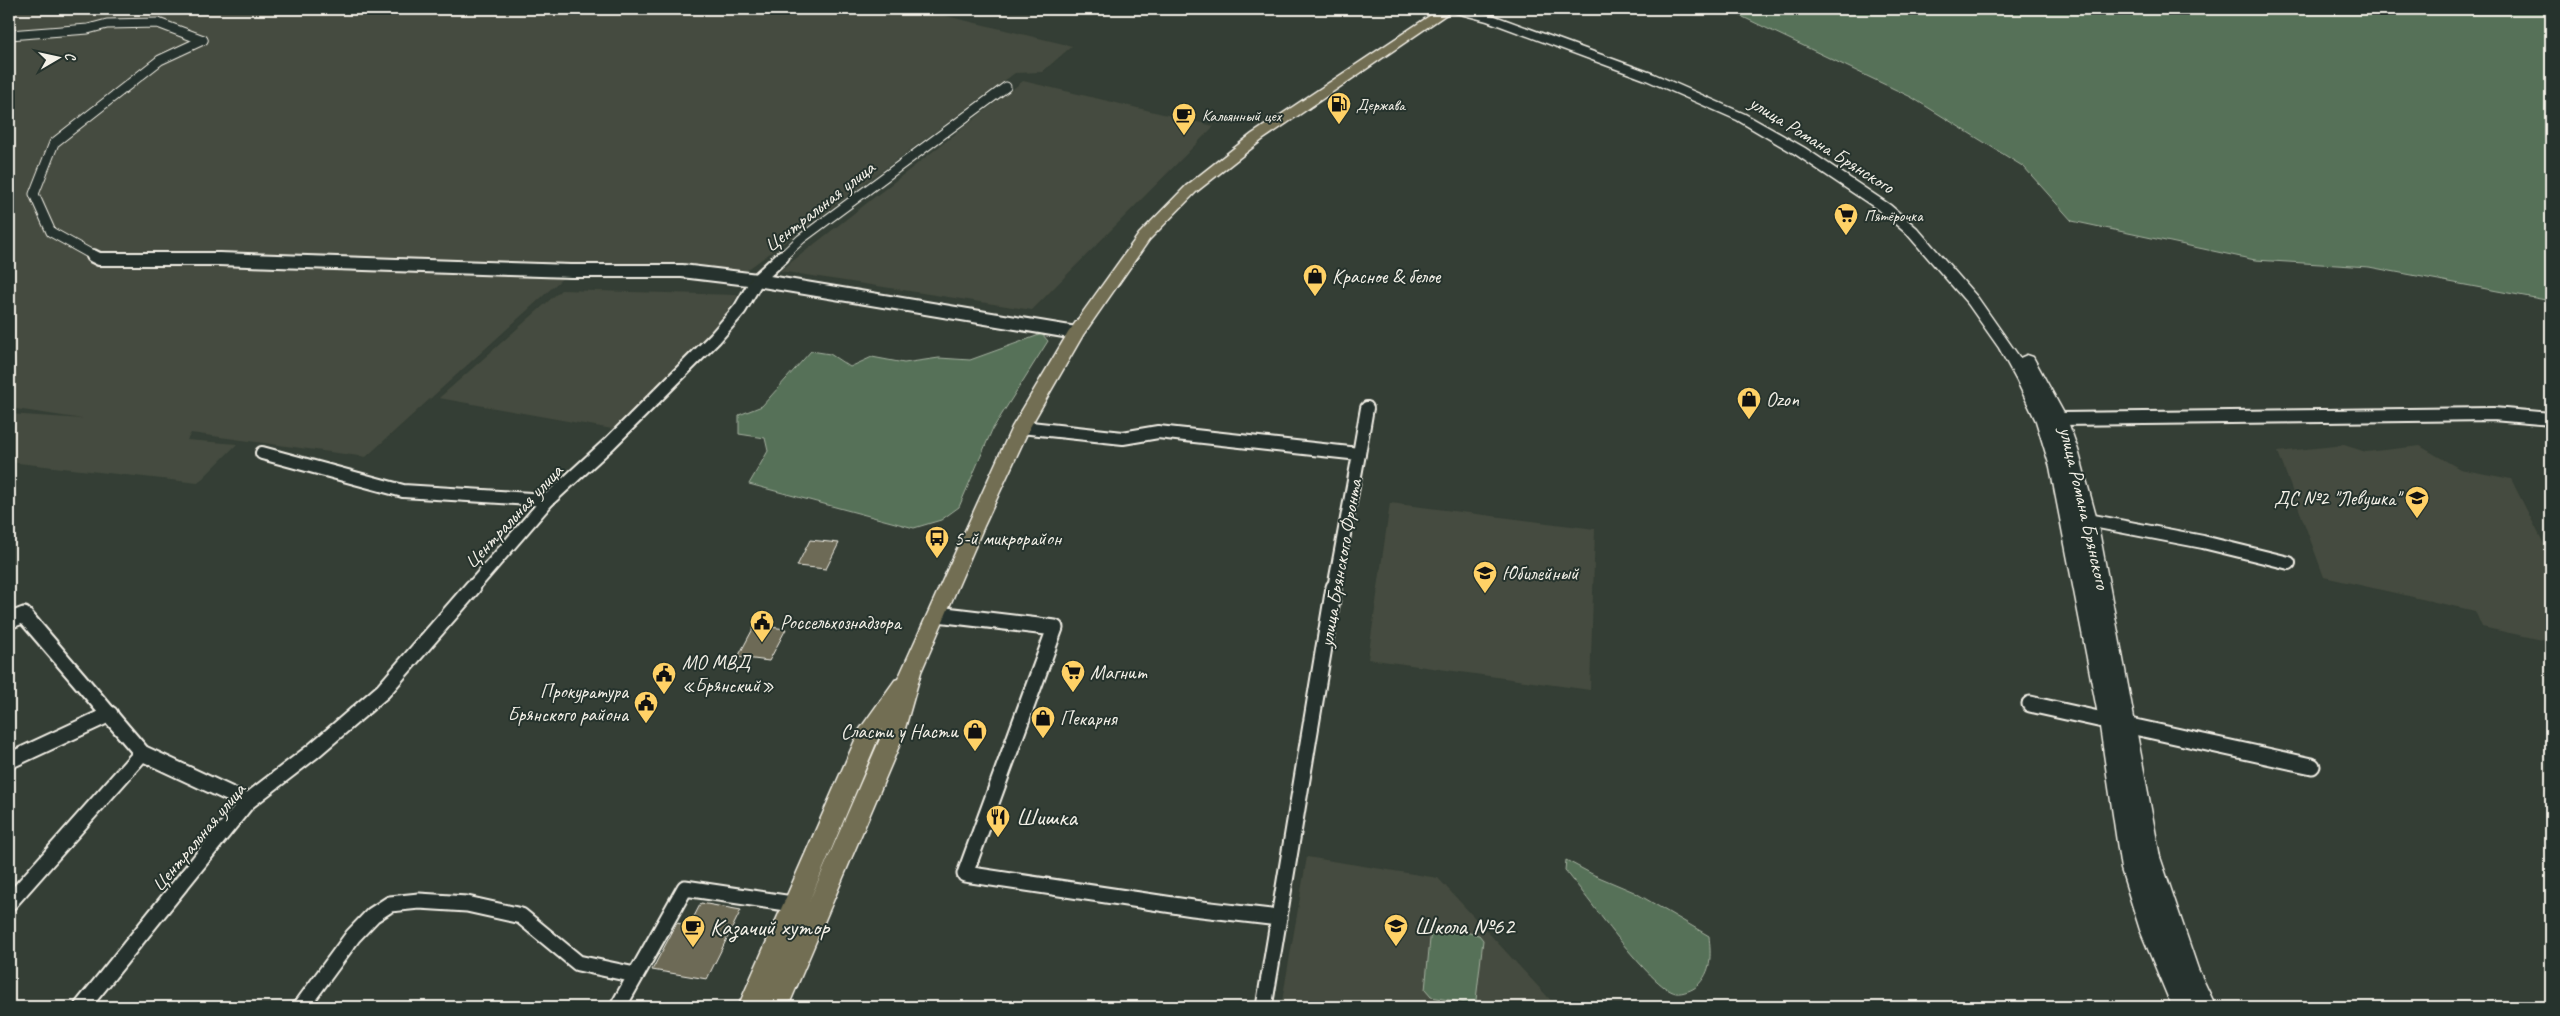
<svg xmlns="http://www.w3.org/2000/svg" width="2560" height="1016" font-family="Caveat,sans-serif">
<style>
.built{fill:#454b3f}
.green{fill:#567158;stroke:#a5b1a0}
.building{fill:#6d6a56;stroke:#f4f1e8}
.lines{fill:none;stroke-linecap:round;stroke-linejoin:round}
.street-far2-casing{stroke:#f4f1e8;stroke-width:11}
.street-far1-casing{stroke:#f4f1e8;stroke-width:16}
.street-casing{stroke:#f4f1e8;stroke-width:19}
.secondary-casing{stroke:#f4f1e8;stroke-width:3}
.primary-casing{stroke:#f4f1e8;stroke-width:3}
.street-far2{stroke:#26332d;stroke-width:9}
.street-far1{stroke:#26332d;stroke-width:12}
.street{stroke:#26332d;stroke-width:15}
.secondary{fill:#26332d;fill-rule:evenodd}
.primary{fill:#726e52;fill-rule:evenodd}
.labels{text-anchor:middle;stroke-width:4;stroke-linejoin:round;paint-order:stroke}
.far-poi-label{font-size:16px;fill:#f4f1e8;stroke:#26332d;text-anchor:start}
.street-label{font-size:20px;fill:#f4f1e8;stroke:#26332d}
.poi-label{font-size:20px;fill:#f4f1e8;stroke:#26332d;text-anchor:start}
.near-poi-label{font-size:24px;fill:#f4f1e8;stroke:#26332d;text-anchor:start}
</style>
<rect width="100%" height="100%" fill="#343e35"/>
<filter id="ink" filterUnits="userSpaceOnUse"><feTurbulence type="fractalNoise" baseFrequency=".02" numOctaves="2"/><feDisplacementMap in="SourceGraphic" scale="10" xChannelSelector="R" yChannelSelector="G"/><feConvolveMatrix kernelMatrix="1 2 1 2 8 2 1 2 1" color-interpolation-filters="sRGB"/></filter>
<g filter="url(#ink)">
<g class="built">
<path d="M9 9H917L1072 46 1042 72 1015 73 747 270H579L564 277 366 457 191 433 187 440 237 444 198 483 9 462V414L83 419 9 408Z"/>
<path d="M1023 81 1214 126 1032 310 780 271Z"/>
<path d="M561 290 738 295 719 326 612 429 439 398Z"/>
<path d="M2344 445 2366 452 2420 446 2460 469 2511 479 2551 558V642L2482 627 2475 611 2324 577 2278 452Z"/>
<path d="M1390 503 1595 529 1590 690 1368 659Z"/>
<path d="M1307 857 1438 878 1557 1007H1281Z"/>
</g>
<g class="green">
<path d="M1726 9H2551V301L2369 267 2255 260 2072 221 2024 167 1911 97Z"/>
<path d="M1042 334 1048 341 992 430 959 507 941 520 914 528 749 484 768 451 765 438 739 434V415L762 406 811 351 830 354 850 367 872 357 904 363 939 358 970 360Z"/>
<path d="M1566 860 1594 875 1634 892 1709 936C1711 956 1712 971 1697 986 1693 990 1682 994 1676 993 1651 989 1585 893 1565 870Z"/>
<path d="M1435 926 1479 935 1483 940 1476 1000 1472 1004 1431 997 1425 990 1431 929Z"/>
</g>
<g class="building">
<path d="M810 540 839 543 826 569 797 566Z"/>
<path d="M755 625 786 629 769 661 738 657Z"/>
<path d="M701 903 741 910 707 979 652 970 677 923 689 926Z"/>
</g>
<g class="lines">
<defs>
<g id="street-far2">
<path d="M9 35 88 29 107 24 158 23 203 40"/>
<path d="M96 257 51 232 34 194 54 143 160 60 203 40"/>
<path d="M782 257 801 239 1006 87"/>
</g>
<g id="street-far1">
<path d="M93 256 99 259H219L571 271H682L757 280 1076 333"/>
<path d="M2059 419 2493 414 2551 419"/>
<path d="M1021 427 1123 438 1158 432 1359 454 1334 588"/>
<path d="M262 453 403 491 548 500"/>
<path d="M1359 454 1367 408"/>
<path d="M2088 520 2203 542 2289 563"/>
<path d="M472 588 548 500 610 443 715 338 740 309 757 280 783 256"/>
</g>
<g id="street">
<path d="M937 614 1055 628 965 874 1193 908 1279 918"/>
<path d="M9 621 24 615 142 753 247 802"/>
<path d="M2030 704 2312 766"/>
<path d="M9 761 110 714"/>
<path d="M9 903 142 753"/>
<path d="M82 1007 247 802 312 752 383 691 473 587"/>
<path d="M301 1007 353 936 373 915 390 904 419 901 467 904 521 916 578 963 635 975"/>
<path d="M618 1007 685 888 799 905"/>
<path d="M1264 1007 1334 587"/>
</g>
<path id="secondary" d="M1447 9H1466L1495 16 1654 74 1745 114 1805 148 1890 205 1917 228 1978 298 2020 358 2027 355 2033 357 2067 419 2078 450 2097 520 2160 857 2198 969 2216 1007H2172L2140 930 2121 869 2099 720 2050 467 2036 421 2017 381 1999 348 1968 304 1907 234 1880 211 1795 154 1737 120 1646 80 1487 21 1449 11Z"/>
<path id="primary" d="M1440 9H1454L1262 140 1196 192 1149 240 1083 335 1030 427 984 526 921 672 902 739 788 1007H738L860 729 895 680 898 679 1012 427 1068 333 1139 234 1186 186 1252 134ZM883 729 880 739 809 902 880 734Z"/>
</defs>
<use href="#street-far2" class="street-far2-casing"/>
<use href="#street-far1" class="street-far1-casing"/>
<use href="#street" class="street-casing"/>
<use href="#secondary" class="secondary-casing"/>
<use href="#primary" class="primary-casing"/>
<use href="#street-far2" class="street-far2"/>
<use href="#street-far1" class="street-far1"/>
<use href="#street" class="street"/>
<use href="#secondary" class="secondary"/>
<use href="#primary" class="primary"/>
</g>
</g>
<defs>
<symbol id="fuel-pin" viewBox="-11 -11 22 30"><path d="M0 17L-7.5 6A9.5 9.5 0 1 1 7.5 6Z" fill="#ffd166" stroke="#26332d"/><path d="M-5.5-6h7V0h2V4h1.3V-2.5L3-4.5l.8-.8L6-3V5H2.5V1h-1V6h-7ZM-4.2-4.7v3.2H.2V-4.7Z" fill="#111"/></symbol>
<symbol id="cafe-pin" viewBox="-11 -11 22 30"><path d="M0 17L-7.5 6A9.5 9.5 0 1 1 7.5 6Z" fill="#ffd166" stroke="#26332d"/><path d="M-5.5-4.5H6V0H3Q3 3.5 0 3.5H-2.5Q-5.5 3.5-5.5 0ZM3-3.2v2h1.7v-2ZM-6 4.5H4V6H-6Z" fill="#111"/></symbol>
<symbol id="supermarket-pin" viewBox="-11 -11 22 30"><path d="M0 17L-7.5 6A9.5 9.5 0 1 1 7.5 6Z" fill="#ffd166" stroke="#26332d"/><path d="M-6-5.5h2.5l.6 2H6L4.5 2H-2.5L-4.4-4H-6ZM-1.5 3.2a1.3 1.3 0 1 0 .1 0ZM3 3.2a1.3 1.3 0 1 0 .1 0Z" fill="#111"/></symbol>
<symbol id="shop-pin" viewBox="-11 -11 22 30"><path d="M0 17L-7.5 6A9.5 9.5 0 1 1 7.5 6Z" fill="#ffd166" stroke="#26332d"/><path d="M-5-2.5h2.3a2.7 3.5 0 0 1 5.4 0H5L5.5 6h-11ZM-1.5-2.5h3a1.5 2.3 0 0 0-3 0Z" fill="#111"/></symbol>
<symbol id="school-pin" viewBox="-11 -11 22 30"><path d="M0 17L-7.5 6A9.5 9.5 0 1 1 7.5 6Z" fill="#ffd166" stroke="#26332d"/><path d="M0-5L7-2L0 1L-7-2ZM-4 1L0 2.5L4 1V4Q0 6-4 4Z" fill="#111"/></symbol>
<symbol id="bus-pin" viewBox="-11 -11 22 30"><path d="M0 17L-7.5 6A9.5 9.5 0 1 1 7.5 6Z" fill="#ffd166" stroke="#26332d"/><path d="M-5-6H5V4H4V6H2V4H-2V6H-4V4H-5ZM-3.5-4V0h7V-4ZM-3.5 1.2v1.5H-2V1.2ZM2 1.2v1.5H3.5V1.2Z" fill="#111"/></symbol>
<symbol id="civic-pin" viewBox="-11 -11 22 30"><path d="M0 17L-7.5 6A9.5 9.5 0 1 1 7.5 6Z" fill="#ffd166" stroke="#26332d"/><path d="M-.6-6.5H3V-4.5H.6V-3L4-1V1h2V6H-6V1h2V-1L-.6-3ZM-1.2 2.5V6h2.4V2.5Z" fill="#111"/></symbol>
<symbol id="restaurant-pin" viewBox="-11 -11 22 30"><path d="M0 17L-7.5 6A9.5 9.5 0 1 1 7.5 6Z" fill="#ffd166" stroke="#26332d"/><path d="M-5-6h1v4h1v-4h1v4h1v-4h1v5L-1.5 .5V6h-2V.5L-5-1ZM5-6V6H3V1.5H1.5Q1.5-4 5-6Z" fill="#111"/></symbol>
</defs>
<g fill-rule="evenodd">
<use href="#fuel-pin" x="1325" y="90" width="28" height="38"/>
<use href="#cafe-pin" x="1170" y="101" width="28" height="38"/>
<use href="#supermarket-pin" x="1832" y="201" width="28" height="38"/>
<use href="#shop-pin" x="1301" y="262" width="28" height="38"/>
<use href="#shop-pin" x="1735" y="385" width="28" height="38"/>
<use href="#school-pin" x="2403" y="484" width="28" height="38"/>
<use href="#bus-pin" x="923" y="524" width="28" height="38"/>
<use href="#school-pin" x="1471" y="559" width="28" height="38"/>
<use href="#civic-pin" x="748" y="608" width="28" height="38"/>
<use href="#supermarket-pin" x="1059" y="658" width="28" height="38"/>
<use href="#civic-pin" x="650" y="660" width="28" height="38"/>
<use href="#civic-pin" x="632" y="689" width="28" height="38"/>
<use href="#shop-pin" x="1029" y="704" width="28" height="38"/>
<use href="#shop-pin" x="961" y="717" width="28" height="38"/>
<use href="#restaurant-pin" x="984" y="803" width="28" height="38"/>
<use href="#school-pin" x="1382" y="912" width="28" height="38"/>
<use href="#cafe-pin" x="679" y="913" width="28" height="38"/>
</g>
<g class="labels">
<g class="far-poi-label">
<text x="1356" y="110">Держава</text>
<text x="1202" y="121">Кальянный цех</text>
<text x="1864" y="221">Пятёрочка</text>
</g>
<g class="street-label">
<text transform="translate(1822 144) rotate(32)" y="7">улица Романа Брянского</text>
<text transform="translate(819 206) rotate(-38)" y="7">Центральная улица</text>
<text transform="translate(2085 508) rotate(77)" y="7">улица Романа Брянского</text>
<text transform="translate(513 516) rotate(-47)" y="7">Центральная улица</text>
<text transform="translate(1340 563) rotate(-80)" y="7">улица Брянского Фронта</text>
<text transform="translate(198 837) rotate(-50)" y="7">Центральная улица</text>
</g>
<g class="poi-label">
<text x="1332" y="283">Красное &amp; белое</text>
<text x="1766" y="406">Ozon</text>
<text x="2400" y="505" text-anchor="end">ДС №2 "Левушка"</text>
<text x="954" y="545">5-й микрорайон</text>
<text x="1502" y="580">Юбилейный</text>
<text x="780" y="629">Россельхознадзора</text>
<text x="682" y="669">МО МВД<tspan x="682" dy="23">«Брянский»</tspan></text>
<text x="1090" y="679">Магнит</text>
<text x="628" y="698" text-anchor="end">Прокуратура<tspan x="628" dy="23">Брянского района</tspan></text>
<text x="1060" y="725">Пекарня</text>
<text x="958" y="738" text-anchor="end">Сласти у Насти</text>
</g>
<g class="near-poi-label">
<text x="1016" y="825">Шишка</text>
<text x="1414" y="934">Школа №62</text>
<text x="710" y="935">Казачий хутор</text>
</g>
</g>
<rect width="2560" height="1016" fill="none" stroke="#26332d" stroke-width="30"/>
<rect x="15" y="15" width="2530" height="986" fill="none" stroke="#f4f1e8" stroke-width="2" filter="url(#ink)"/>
<g transform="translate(58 58) rotate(81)" stroke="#26332d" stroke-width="4" paint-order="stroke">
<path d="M0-4L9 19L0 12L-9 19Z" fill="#f4f1e8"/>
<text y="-8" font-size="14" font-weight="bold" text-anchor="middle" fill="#f4f1e8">С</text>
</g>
</svg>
